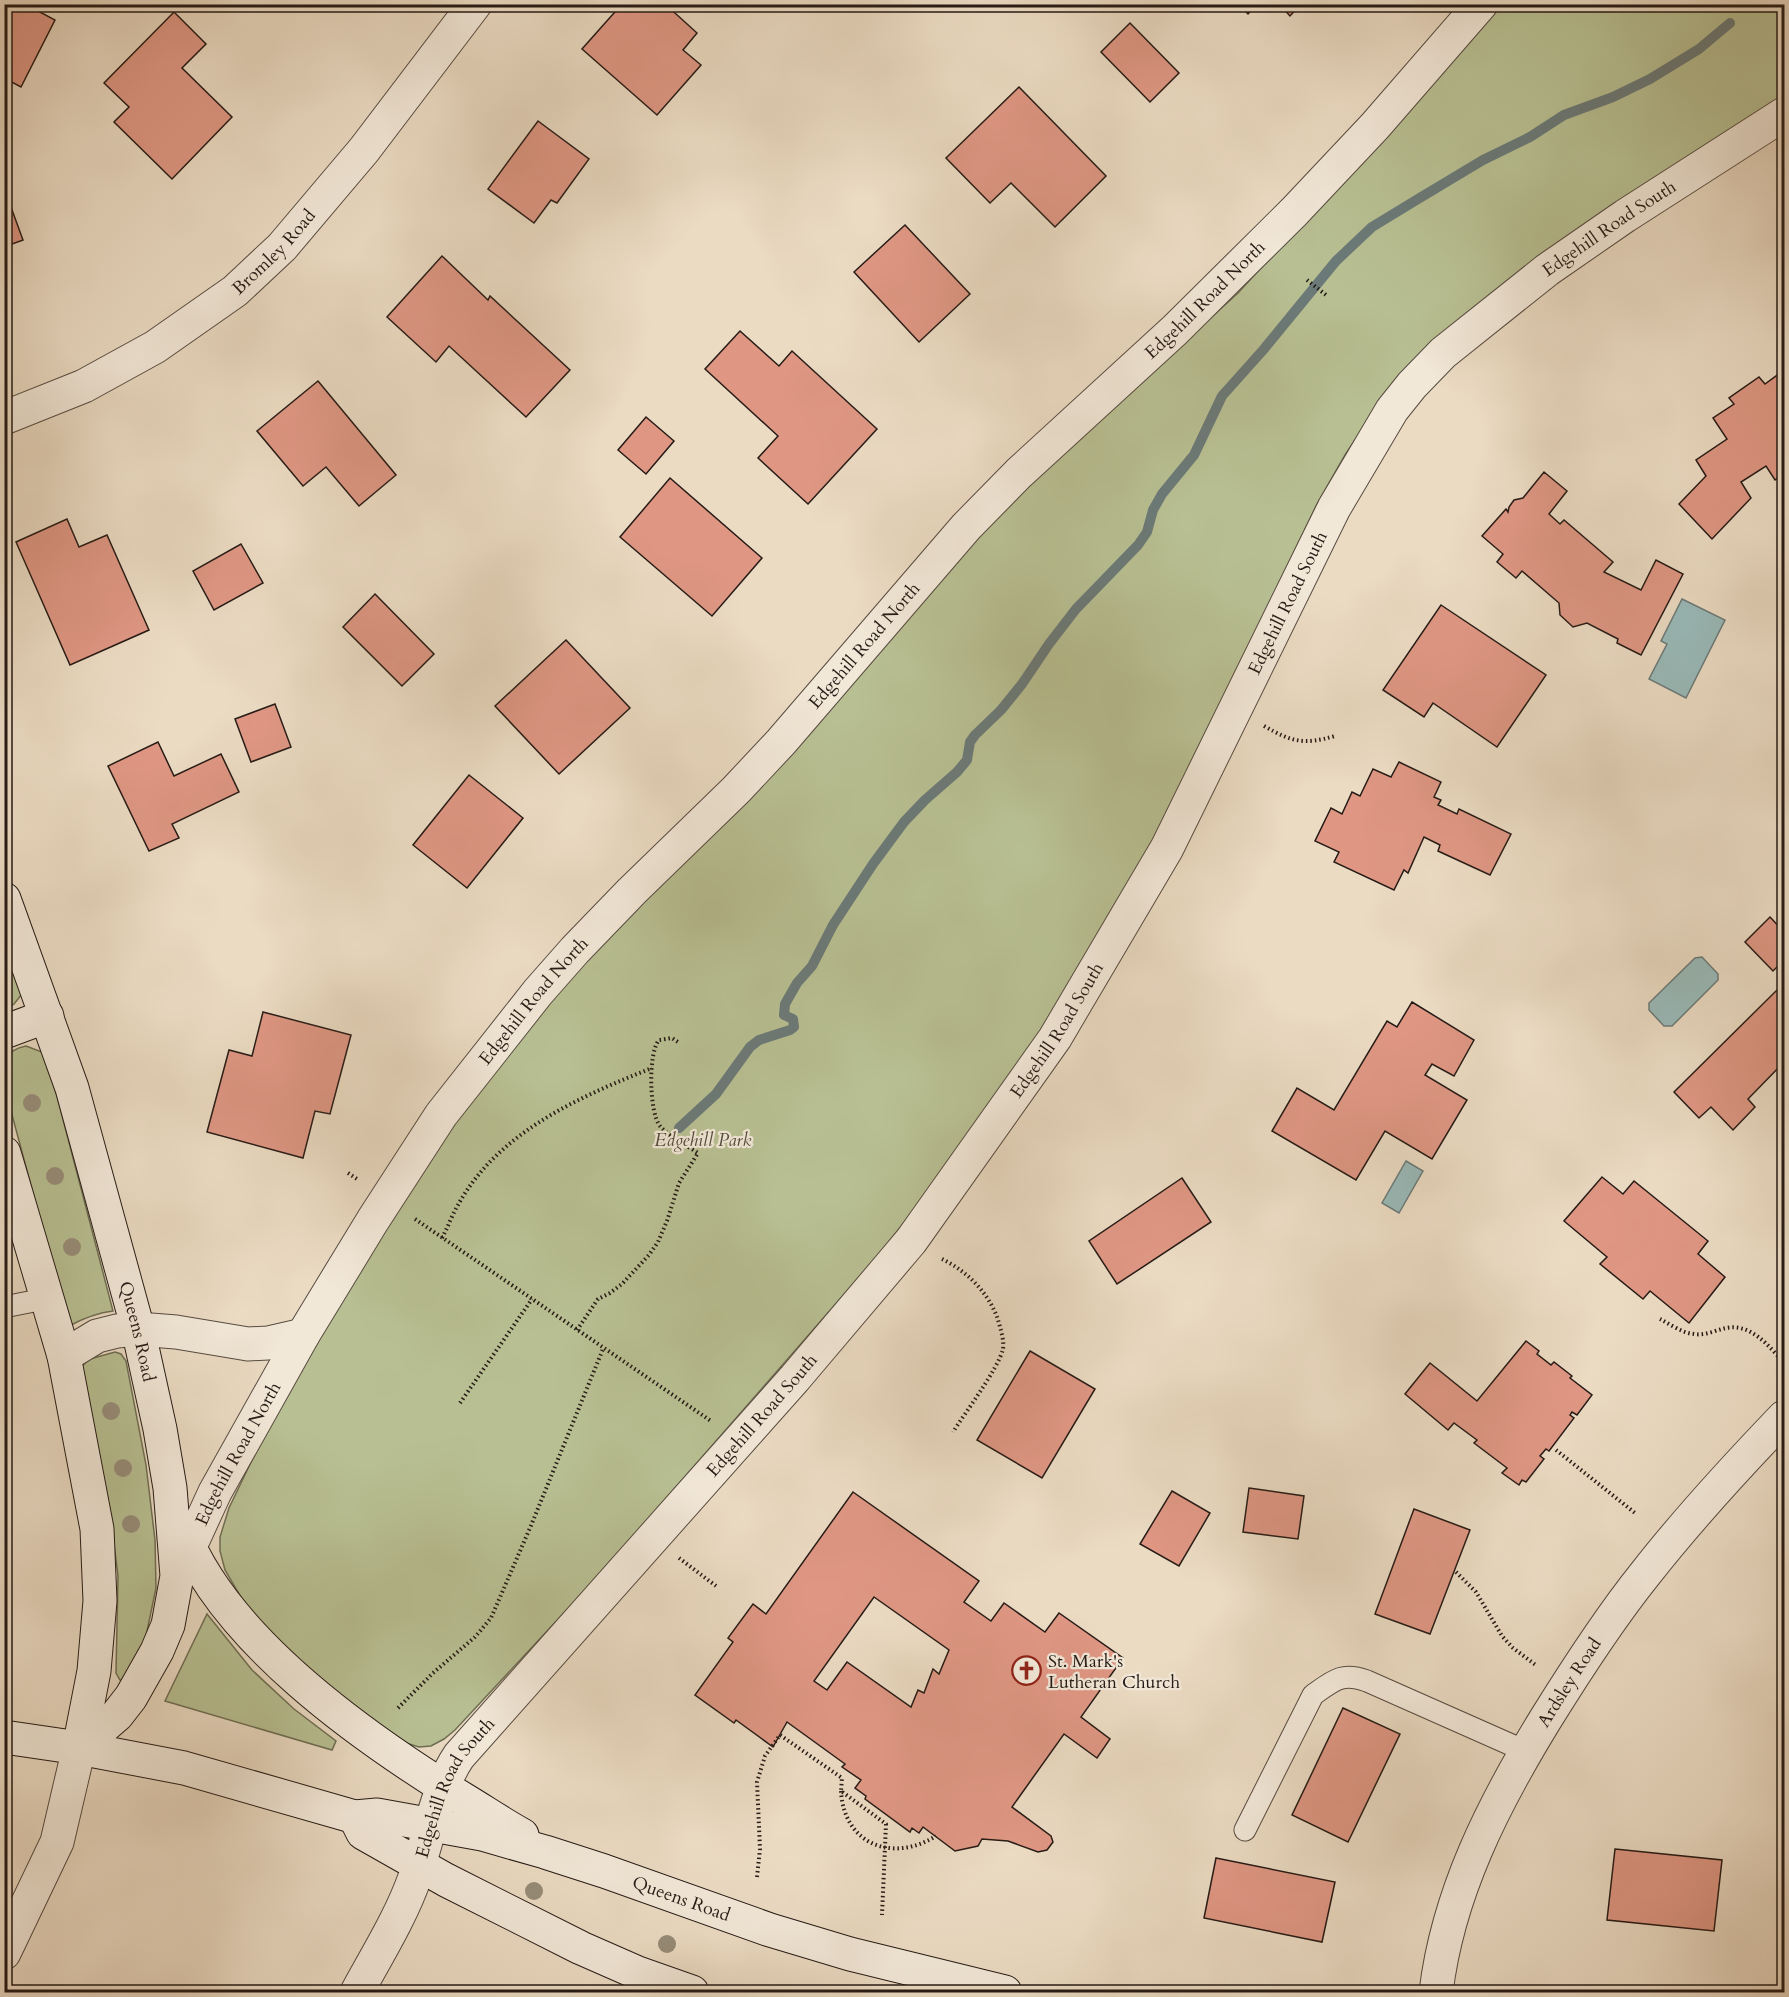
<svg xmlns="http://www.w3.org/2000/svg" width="1789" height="1997" font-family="Cardo,serif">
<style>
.green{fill:#b8c093;stroke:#6f6e54;stroke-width:1.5}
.water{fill:#99bab9;stroke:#6b7a78;stroke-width:1.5}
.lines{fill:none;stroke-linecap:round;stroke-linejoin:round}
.stream{stroke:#6b7a78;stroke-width:10}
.building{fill:#df9784;stroke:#261b16;stroke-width:1.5;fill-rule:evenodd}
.service-casing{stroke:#574b41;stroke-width:23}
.minor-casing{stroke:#574b41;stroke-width:35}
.secondary-casing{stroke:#261b16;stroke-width:35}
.path{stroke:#261b16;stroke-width:4;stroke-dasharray:1.5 3;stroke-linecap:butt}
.service{stroke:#f2e8d8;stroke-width:21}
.minor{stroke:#f2e8d8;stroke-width:33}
.secondary{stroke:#f2e8d8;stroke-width:33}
.tree{fill:#978d79}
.labels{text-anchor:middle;stroke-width:4.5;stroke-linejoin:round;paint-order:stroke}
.street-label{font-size:18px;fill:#261b16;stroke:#f2e8d8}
.park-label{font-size:18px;font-style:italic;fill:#524d3c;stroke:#f2e8d8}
.poi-label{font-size:18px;fill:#261b16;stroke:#f2e8d8;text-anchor:start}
</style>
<rect width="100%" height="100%" fill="#ebdbc3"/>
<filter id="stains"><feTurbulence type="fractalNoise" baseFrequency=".00333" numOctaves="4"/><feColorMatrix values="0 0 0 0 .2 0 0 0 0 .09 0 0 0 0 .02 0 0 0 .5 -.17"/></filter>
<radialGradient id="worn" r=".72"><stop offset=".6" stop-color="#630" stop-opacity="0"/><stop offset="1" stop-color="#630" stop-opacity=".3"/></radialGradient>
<g class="green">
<path d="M1502 5H1784V101L1549 250 1481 302 1444 333 1374 411 1345 455 1317 504 1182 785 1135 876 1040 1039 943 1174 874 1260 600 1574 455 1730 444 1739 431 1746 419 1747 406 1743 376 1724 324 1686 246 1606 225 1570 220 1551V1537L229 1508 253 1458 344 1294 458 1118 579 967 926 592 1031 481 1238 293Z"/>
<path d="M4 934 22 994 14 1004 5 1010Z"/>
<path d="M26 1046 42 1052 48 1062 113 1311C96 1313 84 1318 69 1326L5 1089C5 1067 0 1051 26 1046Z"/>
<path d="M115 1352 121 1354 126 1361 146 1465 155 1540 156 1588 146 1636 125 1680H120L116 1673 118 1576 110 1511 82 1366 90 1359Z"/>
<path d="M207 1614 252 1670 294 1709 336 1741 332 1750 165 1701Z"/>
</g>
<g class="water">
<path d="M1682 599 1725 620 1686 698 1649 679 1667 644 1661 641Z"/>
<path d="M1702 957 1718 974V980L1672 1026H1664L1649 1010V1003L1695 958Z"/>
<path d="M1406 1161 1423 1171 1399 1213 1382 1203Z"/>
</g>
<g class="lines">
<path class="stream" d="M679 1128 716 1094 750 1047 759 1040 790 1030 794 1027 793 1019 784 1015 785 1004 797 983 812 966 833 925 873 864 904 822 925 800 957 772 967 760 970 742 975 735 1001 710 1022 684 1049 644 1076 609 1138 545 1147 532 1153 510 1162 494 1194 455 1222 396 1264 349 1336 261 1372 227 1418 199 1483 160 1530 137 1564 115 1613 97 1650 79 1699 49 1730 23"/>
</g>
<g class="building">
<path d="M8 4H25L55 20 21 87 4 78V11Z"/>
<path d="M622 4H665L697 33 683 50 701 65 657 115 582 49Z"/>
<path d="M1238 4H1257L1248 14Z"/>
<path d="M1279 4H1301L1290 16Z"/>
<path d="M174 12 206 44 182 68 232 117 172 179 114 122 129 107 104 83Z"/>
<path d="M1130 23 1179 73 1150 102 1101 52Z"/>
<path d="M1019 87 1106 176 1055 227 1011 183 990 203 946 158Z"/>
<path d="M538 121 589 159 557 203 551 200 534 223 488 189Z"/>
<path d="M4 188 23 240 4 247Z"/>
<path d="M905 225 970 294 919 342 854 272Z"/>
<path d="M442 256 488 300 490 296 570 370 526 417 449 346 436 362 387 317Z"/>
<path d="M740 331 779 366 792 351 877 429 808 504 758 458 778 436 705 369Z"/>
<path d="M1784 370V473L1775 480 1766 466 1741 482 1751 498 1712 539 1679 504 1706 476 1696 460 1727 439 1713 418 1734 404 1729 398 1759 377 1765 384Z"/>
<path d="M318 381 396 475 359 506 326 467 303 486 257 431Z"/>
<path d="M646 417 674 441 646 474 618 450Z"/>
<path d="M1544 472 1567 491 1549 514 1560 524 1564 520 1613 562 1604 572 1641 590 1656 560 1683 574 1641 655 1617 643 1618 639 1587 623 1573 627 1560 615 1559 603 1522 571 1516 578 1497 562 1503 554 1482 536 1506 509 1508 512 1509 507 1514 500 1523 498Z"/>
<path d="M670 478 762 558 712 616 620 537Z"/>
<path d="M67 519 79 547 107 535 149 630 70 665 16 542Z"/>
<path d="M241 544 263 583 214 610 193 571Z"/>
<path d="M375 594 434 654 402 686 343 627Z"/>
<path d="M1441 605 1546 675 1497 747 1433 703 1424 717 1383 690Z"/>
<path d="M566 640 630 708 559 774 495 706Z"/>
<path d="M275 704 291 747 251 762 235 719Z"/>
<path d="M158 742 174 776 221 754 239 792 172 824 179 838 149 851 108 766Z"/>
<path d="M1399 762 1441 782 1434 797 1441 800 1438 805 1457 814 1459 809 1511 834 1490 875 1438 851 1440 845 1424 837 1408 873 1404 870 1394 890 1334 862 1339 852 1315 841 1331 808 1342 814 1352 792 1360 796 1373 769 1391 777Z"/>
<path d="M469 775 523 818 467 888 413 845Z"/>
<path d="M1770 917 1784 932V960L1773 971 1745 942Z"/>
<path d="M1777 990 1784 998V1062L1748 1099 1755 1107 1733 1130 1711 1107 1699 1118 1674 1092Z"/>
<path d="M1412 1002 1474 1040 1454 1076 1432 1064 1425 1075 1467 1100 1432 1159 1385 1131 1356 1180 1272 1131 1297 1088 1334 1110 1387 1021 1397 1027Z"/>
<path d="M263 1012 351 1035 330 1114 315 1111 303 1158 207 1132 229 1050 252 1056Z"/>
<path d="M1602 1177 1623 1194 1634 1181 1708 1241 1698 1254 1725 1277 1689 1323 1650 1291 1643 1299 1600 1264 1607 1257 1564 1221Z"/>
<path d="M1182 1178 1211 1222 1117 1284 1089 1241Z"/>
<path d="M1526 1341 1539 1351 1537 1354 1551 1365 1554 1362 1572 1376 1570 1378 1592 1395 1577 1415 1572 1412 1570 1415 1574 1418 1549 1451 1546 1449 1540 1456 1544 1459 1526 1482 1522 1480 1519 1485 1502 1473 1507 1468 1474 1443 1477 1440 1454 1423 1448 1430 1405 1394 1430 1363 1477 1401Z"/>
<path d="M1030 1351 1095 1389 1042 1478 977 1440Z"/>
<path d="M1249 1488 1304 1496 1298 1539 1243 1532Z"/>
<path d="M1172 1491 1210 1513 1179 1566 1140 1544Z"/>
<path d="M853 1492 979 1581 964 1602 991 1621 1004 1603 1045 1632 1059 1613 1123 1658 1081 1717 1110 1739 1097 1758 1064 1734 1012 1807 1051 1836 1053 1842 1047 1850 1038 1852 1008 1841 982 1839 978 1846 955 1851 923 1827 919 1833 912 1828 910 1832 865 1799 866 1796 855 1788 861 1780 842 1767 845 1764 787 1722 773 1747 736 1720 734 1723 695 1695 733 1642 728 1638 753 1604 766 1614ZM874 1597 949 1650 939 1674 933 1669 924 1693 918 1690 911 1707 847 1662 827 1690 814 1681Z"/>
<path d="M1414 1509 1470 1530 1430 1634 1375 1614Z"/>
<path d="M1343 1708 1400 1734 1348 1842 1292 1815Z"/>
<path d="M1615 1849 1722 1860 1714 1931 1607 1920Z"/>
<path d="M1216 1858 1335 1882 1322 1942 1204 1918Z"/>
</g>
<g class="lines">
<defs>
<g id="service">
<path d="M4 1307 49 1298"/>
<path d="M1245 1830 1313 1695C1334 1680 1342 1672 1367 1681L1525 1751"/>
</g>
<g id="minor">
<path id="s1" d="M4 418 84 386 155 347 235 291 282 247 364 150 475 4"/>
<path d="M64 1356 97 1336 117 1331 138 1329 176 1332 248 1344 268 1343 303 1335"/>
<path id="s2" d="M181 1566 215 1492 303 1335 373 1220 441 1115 538 992 575 950 632 891 736 790 781 742 966 527 1019 473 1175 330 1294 212 1375 126 1481 4"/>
<path d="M4 1953 57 1842 79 1748"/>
<path id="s3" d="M357 1992C377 1955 401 1917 415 1877 428 1840 437 1788 459 1756L795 1378 911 1241 1055 1038 1167 848 1334 508 1392 410 1412 385 1443 353 1547 270 1625 216 1784 114"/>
<path id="s4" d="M1436 1992C1448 1893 1493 1805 1545 1720 1576 1670 1608 1620 1645 1574 1688 1519 1736 1467 1784 1417"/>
</g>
<g id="secondary">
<path id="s5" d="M4 899 72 1088 138 1329 160 1429 170 1488 177 1576 168 1625 157 1651 131 1697 117 1715 79 1748"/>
<path d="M4 1032 47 1016"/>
<path d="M4 1153 64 1356 97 1529 100 1601 94 1671 79 1748"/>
<path d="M180 1524C220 1638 364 1738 463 1799 483 1811 502 1824 522 1835"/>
<path id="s6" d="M4 1737 79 1748 184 1768 355 1817 377 1815 482 1834 545 1852 604 1871 770 1930 850 1954 1005 1992"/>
<path d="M355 1817 363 1833 446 1880 581 1948 638 1973 692 1992"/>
</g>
</defs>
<use href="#service" class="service-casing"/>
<use href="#minor" class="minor-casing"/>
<use href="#secondary" class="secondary-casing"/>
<g class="path">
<path d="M1307 280 1326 295"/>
<path d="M1264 726C1292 742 1304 745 1335 736"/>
<path d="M348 1173 357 1179"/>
<path d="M415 1219 711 1421"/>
<path d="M442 1238C448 1227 452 1215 458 1205 498 1132 579 1097 652 1068"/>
<path d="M942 1259C969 1272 993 1297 1000 1327 1002 1334 1004 1342 1003 1349 998 1369 965 1413 953 1432"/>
<path d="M1660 1319C1670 1324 1682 1333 1694 1334 1705 1336 1716 1330 1726 1328 1751 1323 1769 1346 1784 1363"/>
<path d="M577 1330 598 1299 610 1293 622 1284 649 1255 658 1242 667 1221 679 1183 698 1153C686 1145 669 1137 660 1126 649 1112 648 1053 659 1040L672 1038 678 1042"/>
<path d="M460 1403 532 1299"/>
<path d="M1556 1450 1635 1513"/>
<path d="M679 1558 716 1586"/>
<path d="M1456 1572 1476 1592 1502 1636 1513 1648 1537 1666"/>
<path d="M398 1708 433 1673 475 1637 491 1618 530 1528 603 1349"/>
<path d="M841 1791C844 1845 893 1863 936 1836"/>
<path d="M757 1877 760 1849 757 1782 765 1756 780 1735 842 1778 841 1791 886 1824 882 1915"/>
</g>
<use href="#service" class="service"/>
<use href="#minor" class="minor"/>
<use href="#secondary" class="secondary"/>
</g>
<g class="tree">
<circle cx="32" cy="1103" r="9"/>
<circle cx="55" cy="1176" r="9"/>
<circle cx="72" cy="1247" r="9"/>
<circle cx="111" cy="1411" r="9"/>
<circle cx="123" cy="1468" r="9"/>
<circle cx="131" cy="1524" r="9"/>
<circle cx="534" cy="1891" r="9"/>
<circle cx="667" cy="1944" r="9"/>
</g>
<defs>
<symbol id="church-ring" viewBox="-11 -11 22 22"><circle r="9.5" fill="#f2e8d8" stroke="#8f2418" stroke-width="1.5"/><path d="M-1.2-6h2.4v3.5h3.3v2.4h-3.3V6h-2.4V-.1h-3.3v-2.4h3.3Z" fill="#8f2418"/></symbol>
</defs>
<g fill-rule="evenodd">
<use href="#church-ring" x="1010" y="1654" width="33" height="33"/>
</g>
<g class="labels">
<g class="street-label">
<text dy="6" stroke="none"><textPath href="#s3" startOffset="2190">Edgehill Road South</textPath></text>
<text dy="6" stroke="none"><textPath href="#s1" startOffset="320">Bromley Road</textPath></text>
<text dy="6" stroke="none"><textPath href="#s2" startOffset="1640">Edgehill Road North</textPath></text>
<text dy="6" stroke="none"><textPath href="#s3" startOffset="1686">Edgehill Road South</textPath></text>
<text dy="6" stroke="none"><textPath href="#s2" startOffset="1154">Edgehill Road North</textPath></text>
<text dy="6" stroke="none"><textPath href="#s2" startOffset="668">Edgehill Road North</textPath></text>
<text dy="6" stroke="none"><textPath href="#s3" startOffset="1200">Edgehill Road South</textPath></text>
<text dy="6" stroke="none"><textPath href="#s5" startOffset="453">Queens Road</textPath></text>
<text dy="6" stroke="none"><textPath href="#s3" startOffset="714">Edgehill Road South</textPath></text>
<text dy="6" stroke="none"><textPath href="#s2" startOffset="126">Edgehill Road North</textPath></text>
<text dy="6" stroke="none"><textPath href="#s4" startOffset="340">Ardsley Road</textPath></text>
<text dy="6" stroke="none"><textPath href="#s3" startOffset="228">Edgehill Road South</textPath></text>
<text dy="6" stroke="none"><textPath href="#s6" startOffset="699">Queens Road</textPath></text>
</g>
<g class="park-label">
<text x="703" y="1146">Edgehill Park</text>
</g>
<g class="poi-label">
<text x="1048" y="1667">St. Mark's<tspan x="1048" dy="21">Lutheran Church</tspan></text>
</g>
</g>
<rect width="1789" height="1997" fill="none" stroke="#ebdbc3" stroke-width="24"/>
<rect x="6" y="6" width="1777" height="1985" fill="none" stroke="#261b16" stroke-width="3"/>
<rect x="12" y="12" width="1765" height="1973" fill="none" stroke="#261b16" stroke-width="1.5"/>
<rect width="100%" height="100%" filter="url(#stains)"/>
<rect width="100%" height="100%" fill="url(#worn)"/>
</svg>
